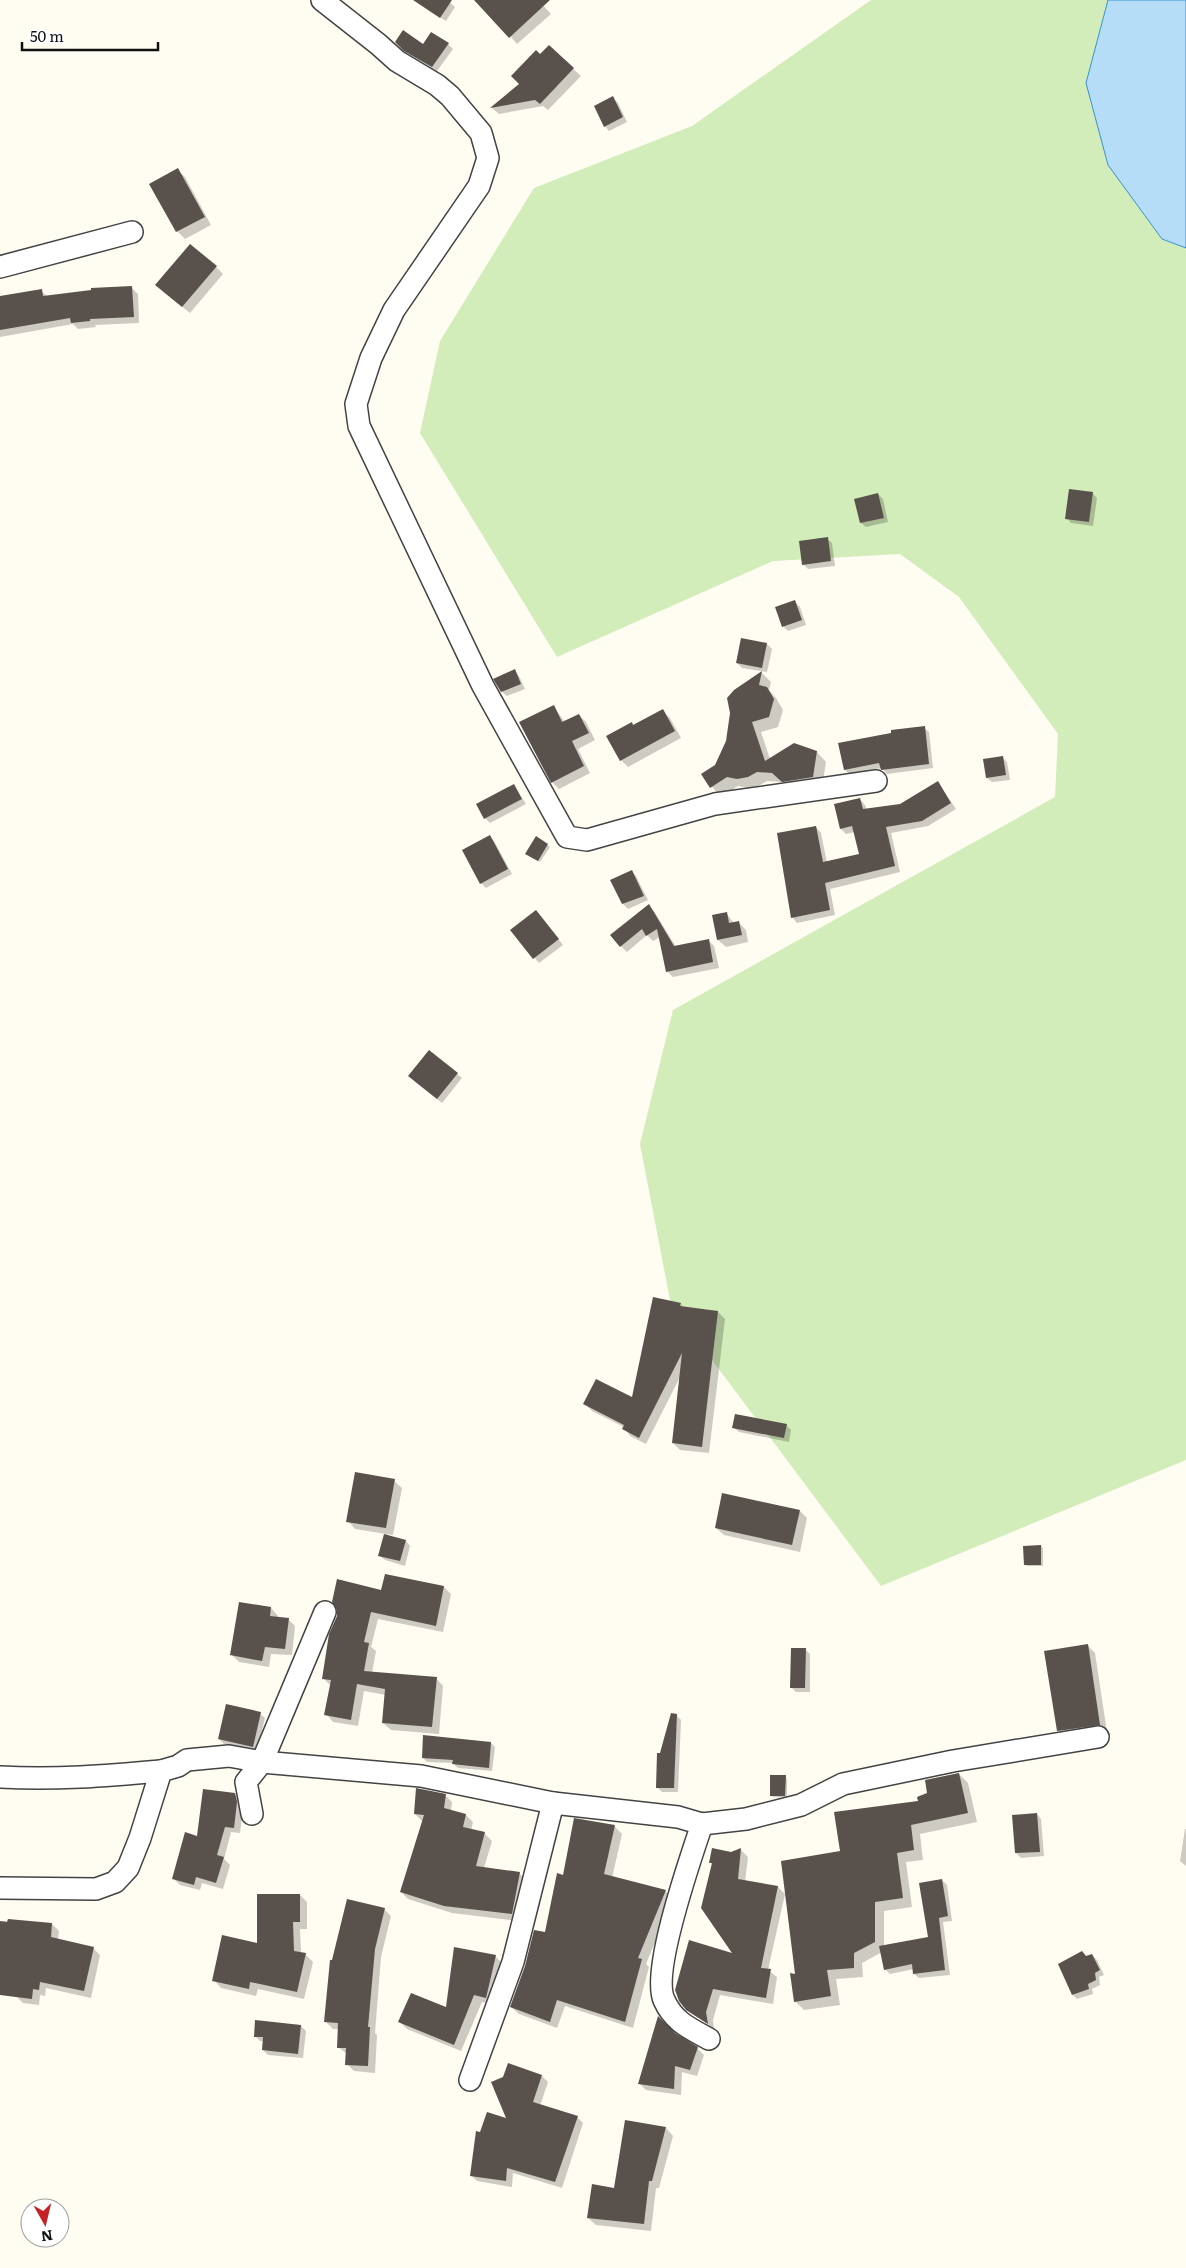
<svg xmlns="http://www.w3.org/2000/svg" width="1186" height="2268" font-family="Literata,serif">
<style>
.green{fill:#d2ecba}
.water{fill:#b5ddf8;stroke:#3991d2}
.shadow{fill:#0003}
.building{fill:#59514b}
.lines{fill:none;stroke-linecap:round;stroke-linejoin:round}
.minor-casing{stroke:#434343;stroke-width:24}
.minor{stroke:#fff;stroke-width:21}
</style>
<rect width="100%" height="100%" fill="#fffdf2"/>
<path class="green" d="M871 0H1108L1086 83 1162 239 1186 248V1460L881 1586 671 1305 640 1144 673 1010 1055 797 1058 734 959 597 900 554 773 561 557 657 420 433 440 341 534 188 692 126Z"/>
<path class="water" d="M1108 0H1186V248L1162 239 1108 165 1086 83Z"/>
<g class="shadow">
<path d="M427 0H447L455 7 446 21 428 10Z"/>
<path d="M479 0H538L551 14 517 44Z"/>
<path d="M396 42 423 46 448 44 453 49 437 71 411 55Z"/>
<path d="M549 47 581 76 548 110 543 106 499 114 492 108 521 85 540 56Z"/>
<path d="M613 98 618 103 627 122 609 131 605 126Z"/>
<path d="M177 170 185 177 211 225 185 239 177 231 151 184Z"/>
<path d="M216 267 223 274 190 313 164 292Z"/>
<path d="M132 288 138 294 139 323 95 325 96 327 78 329 73 324 0 337V297L41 291 47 296Z"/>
<path d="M1092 493 1097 498 1093 526 1071 523 1067 518Z"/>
<path d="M878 494 883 499 888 522 866 527 861 523Z"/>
<path d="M827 539 832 543 835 566 808 569 803 564Z"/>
<path d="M795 602 800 607 806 625 788 631 783 626Z"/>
<path d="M742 639 767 644 772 649 767 672 742 668 737 663Z"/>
<path d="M515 671 519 676 525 689 507 696 502 692Z"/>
<path d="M761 672 771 682 769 690 776 698 783 710 778 727 761 732 770 759 817 752 826 762 822 787 793 791 783 782 767 781 758 786 748 788 738 786 721 797 702 775 716 766Z"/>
<path d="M553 706 565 722 579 715 586 722 595 740 578 749 590 773 559 789 552 782Z"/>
<path d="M662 711 670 718 681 738 628 767 621 760 634 726Z"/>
<path d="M924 728 929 732 933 768 887 774 882 768 849 774 845 770Z"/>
<path d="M1002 757 1007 762 1010 780 992 782 987 778Z"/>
<path d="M938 783 956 809 928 826 891 833 900 872 830 889 835 915 797 923 792 917 816 827 821 833 827 863 861 854 855 832 846 834 841 829 860 799 865 805 867 810 900 805Z"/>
<path d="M514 786 526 804 490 823 485 818Z"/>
<path d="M490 837 494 841 512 874 486 888 481 883Z"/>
<path d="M537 838 550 847 540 862 529 856Z"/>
<path d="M631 872 636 876 648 900 628 909 623 904 612 881Z"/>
<path d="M648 905 654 911 676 947 708 940 714 946 719 968 673 977 667 971 660 937 653 941 647 935 627 952 621 946Z"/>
<path d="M726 913 734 923 738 922 746 930 748 942 726 947 718 940Z"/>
<path d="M540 916 563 945 539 963 511 930Z"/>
<path d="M457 1074 462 1078 442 1103 414 1081Z"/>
<path d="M681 1304 684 1308 718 1312 725 1319 709 1453 680 1450 673 1443 680 1377 646 1444 630 1436 624 1427 592 1411 585 1404 633 1399Z"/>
<path d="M786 1425 791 1430 789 1442 739 1432 734 1428Z"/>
<path d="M394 1481 402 1488 393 1535 387 1534V1536L406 1541 410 1546 405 1566 385 1560 380 1556 386 1534 355 1529 348 1521Z"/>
<path d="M800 1511 807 1518 800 1552 724 1535 716 1528Z"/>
<path d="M1041 1546 1043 1548V1566H1027L1025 1564Z"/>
<path d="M444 1587 451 1594 443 1632 378 1619 371 1647 376 1651 372 1673 436 1678 443 1686 439 1734 391 1730 383 1723 386 1695 364 1691 358 1726 333 1722 326 1714 331 1686 323 1678 382 1591Z"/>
<path d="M271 1608 278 1616 277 1618 288 1619 295 1626 292 1655 271 1654 269 1667 239 1662 232 1655Z"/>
<path d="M1087 1645 1095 1653 1107 1732 1066 1738 1058 1731Z"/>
<path d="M805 1649 810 1654V1692H796L791 1687Z"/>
<path d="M260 1714 265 1718 257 1751 224 1744 219 1739Z"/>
<path d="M676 1715 681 1720 678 1792H662L657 1787 661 1755Z"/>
<path d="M491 1743 495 1747 492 1771 458 1768 453 1763 427 1762 423 1758Z"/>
<path d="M959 1774 968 1783 977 1822 920 1834 923 1860 906 1862 912 1907 884 1911V1946L929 1938 942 1880 947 1885 952 1921 943 1922 950 1975 919 1978 914 1974V1969L890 1974 885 1969 882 1952 862 1963 863 1977 836 1979 840 2005 804 2010 795 2001 796 1975 841 1852 920 1802 929 1794Z"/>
<path d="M785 1777 787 1779V1798L773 1797 771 1795Z"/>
<path d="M235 1794 241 1801 243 1809 240 1833 231 1832 224 1859 230 1865 223 1889 202 1883 200 1890 180 1885 174 1879 198 1837Z"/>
<path d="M445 1795 452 1802 451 1812 466 1815 473 1822 471 1830 484 1833 492 1841 484 1868 519 1873 526 1880 519 1921 452 1913 408 1899 401 1892 423 1822 415 1814Z"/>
<path d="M1037 1814 1041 1819 1044 1856 1021 1858 1016 1853Z"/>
<path d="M614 1826 622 1834 612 1878 665 1891 673 1899 646 1964 649 1967 633 2028 565 2006 557 2028 519 2014 511 2007 546 1933Z"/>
<path d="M1185 1829H1186V1866L1180 1861Z"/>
<path d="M741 1850 748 1857 745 1882 778 1887 785 1894 768 1970 777 1977 773 2004 720 1995 713 2020 714 2029 687 2009 735 1955 711 1862Z"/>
<path d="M300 1895 307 1902V1929H300L301 1953 305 1954 313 1962 304 1999 258 1989 256 1996 221 1988 214 1980 259 1944Z"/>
<path d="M384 1909 391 1916 381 1957 375 2033 377 2035 375 2073 354 2071 347 2064V2054L338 2047 339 2029H333L326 2022 333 1961Z"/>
<path d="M0 1921 52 1924 59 1931 58 1940 93 1948 100 1955 91 1998 46 1988 45 1996 40 1995 39 2005 23 2003 16 1996 0 1988Z"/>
<path d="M1092 1955 1097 1960 1104 1975 1099 1977 1100 1985 1092 1989 1093 1994 1077 1999 1073 1995 1086 1957Z"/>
<path d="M495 1956 503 1964 493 2005 482 2002 461 2051 407 2029 400 2022 447 2009Z"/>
<path d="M257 2022 301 2026 306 2031 303 2058 268 2055 263 2050 264 2041H260L255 2036Z"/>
<path d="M675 2035 697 2048 704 2055 697 2076 682 2072 681 2095 646 2090 640 2084Z"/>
<path d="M542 2076 548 2082 540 2106 577 2117 583 2123 562 2188 513 2173 512 2187 477 2181 471 2175 481 2133 509 2120Z"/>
<path d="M666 2128 673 2136 659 2188H656L651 2231 596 2225 588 2218 615 2190Z"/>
</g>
<g class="building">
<path d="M413 0H452L440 18Z"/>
<path d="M474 0H550L509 38Z"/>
<path d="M403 30 423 44 431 32 449 43 432 67 404 51 395 42Z"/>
<path d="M549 45 574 68 540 104 535 100 490 108 519 84 511 76 536 50 540 54Z"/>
<path d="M613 96 623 117 604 127 594 106Z"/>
<path d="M178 168 205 217 176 232 149 184Z"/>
<path d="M190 244 217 266 182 307 155 285Z"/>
<path d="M132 286 134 317 90 319V321L71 323 70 318 0 330V296L42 289 43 296 91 290V288Z"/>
<path d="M1069 489 1093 492 1089 522 1065 519Z"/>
<path d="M878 493 884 518 860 523 854 499Z"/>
<path d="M828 537 831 561 802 565 799 541Z"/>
<path d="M795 600 802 620 782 627 775 607Z"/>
<path d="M741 638 767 643 762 668 736 663Z"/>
<path d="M515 669 521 684 501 692 493 679Z"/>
<path d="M762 671 759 685 767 687 774 699 769 717 752 722 765 761 794 743 817 751 813 777 782 782 772 773 757 772 748 777 737 779 727 777 710 788 701 774 715 765 726 741 730 713 727 698 734 690Z"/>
<path d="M554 705 562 722 579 714 589 733 572 741 584 766 551 783 519 722Z"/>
<path d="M663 709 675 731 620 761 606 736 632 722 633 725Z"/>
<path d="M925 726 929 764 881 770 879 763 844 770 838 743 891 733V730Z"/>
<path d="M1003 756 1006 775 986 778 983 759Z"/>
<path d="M938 781 951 803 922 821 886 827 895 866 825 883 830 910 791 918 777 833 816 826 823 862 859 854 852 826 840 829 834 804 860 798 863 809 900 804Z"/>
<path d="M514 784 522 799 484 819 476 804Z"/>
<path d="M490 835 508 869 480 884 462 850Z"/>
<path d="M536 836 548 844 538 861 525 854Z"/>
<path d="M632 870 644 896 622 904 610 880Z"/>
<path d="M649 904 674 946 709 939 713 962 666 972 657 929 646 936 642 929 620 947 610 935Z"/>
<path d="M536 910 559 939 533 959 510 930Z"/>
<path d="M727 912 729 923 739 921 742 935 717 940 712 915Z"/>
<path d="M429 1050 458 1073 437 1099 408 1076Z"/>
<path d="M653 1297 681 1303 680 1306 718 1311 702 1447 672 1443 682 1353 639 1438 622 1429 624 1425 583 1404 596 1379 632 1397Z"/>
<path d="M735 1414 787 1424 784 1438 732 1428Z"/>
<path d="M355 1472 395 1479 386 1528 346 1522Z"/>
<path d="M722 1493 800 1510 792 1545 715 1528Z"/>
<path d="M384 1534 406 1540 400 1561 378 1556Z"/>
<path d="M1041 1545V1565H1024L1023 1546Z"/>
<path d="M385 1574 444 1586 436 1626 371 1612 364 1642 369 1643 364 1671 437 1677 432 1727 382 1723 385 1689 357 1684 351 1720 324 1715 331 1680 322 1679 329 1634 337 1616V1610L332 1602 337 1579 381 1590Z"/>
<path d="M239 1602 271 1607 270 1616 289 1618 285 1649 265 1647 262 1661 230 1655Z"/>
<path d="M1088 1644 1100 1725 1057 1731 1044 1651Z"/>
<path d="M791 1648H806L805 1688H790Z"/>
<path d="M226 1704 261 1712 253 1747 218 1739Z"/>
<path d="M671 1713 677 1714 674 1788H656L657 1753H660Z"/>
<path d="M423 1735 491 1742 489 1768 452 1764 453 1760 422 1758Z"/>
<path d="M959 1773 968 1813 911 1825 914 1850 897 1853 903 1898 875 1902V1942L854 1953V1968L827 1970 831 1996 794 2002 790 1973 795 1974 781 1861 840 1851 834 1812 918 1801 917 1797 927 1793 925 1780Z"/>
<path d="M770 1775H786L785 1796H770Z"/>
<path d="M416 1788 446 1794 444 1808 466 1814 463 1827 485 1832 476 1866 520 1872 512 1914 444 1906 400 1892 424 1815 414 1814Z"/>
<path d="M203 1789 235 1793 237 1802 234 1828 225 1827 217 1855 224 1857 216 1883 196 1877 194 1885 172 1879 185 1832 197 1836Z"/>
<path d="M1037 1813 1040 1852 1015 1853 1012 1815Z"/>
<path d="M574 1818 615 1825 604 1874 666 1890 638 1958 642 1959 625 2022 557 2000 550 2022 510 2007 525 1966 534 1930 545 1932 557 1873 563 1875Z"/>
<path d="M712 1848 731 1852 741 1848 738 1879 778 1886 761 1968 771 1969 766 1998 713 1989 706 2012 708 2024 686 2010 679 2001 675 1990 689 1940 732 1953 701 1908 712 1863H709Z"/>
<path d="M942 1879 948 1916 939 1918 945 1970 913 1974 912 1964 884 1970 879 1946 928 1937 919 1883Z"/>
<path d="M257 1894H300V1922H293L294 1951 306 1953 297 1992 250 1982 249 1989 212 1981 222 1935 257 1943Z"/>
<path d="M347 1899 385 1908 375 1949 368 2027H370L368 2066 345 2065 346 2048H337L338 2023 324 2022 330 1960H332Z"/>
<path d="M8 1919 52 1923 51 1937 94 1947 84 1991 40 1982 39 1990 33 1989 32 1999 0 1995V1921L7 1922Z"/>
<path d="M454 1947 496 1955 486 1998 474 1995 454 2045 398 2022 411 1993 446 2007Z"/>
<path d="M1082 1951 1086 1956 1092 1954 1100 1970 1095 1973 1096 1980 1088 1984 1089 1989 1072 1995 1058 1964Z"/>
<path d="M658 2016 675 2033 698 2047 690 2070 675 2066 674 2089 638 2084Z"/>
<path d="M255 2020 301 2025 298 2054 262 2050 263 2037H254Z"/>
<path d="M508 2063 542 2075 533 2102 578 2116 555 2182 507 2168 506 2181 470 2176 476 2131 480 2132 487 2112 506 2118 491 2082 503 2077Z"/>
<path d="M625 2120 666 2127 652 2181H649L644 2224 587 2218 592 2184 614 2188Z"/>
</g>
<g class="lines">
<defs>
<g id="minor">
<path d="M322 0 378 44 397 61 437 85 450 96 481 133 488 158 479 186 394 310 371 358 356 404 359 426 483 686 567 837 587 840 715 804 876 781"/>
<path d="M0 267 132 232"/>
<path d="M0 1777C55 1780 106 1776 161 1771"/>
<path d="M252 1814 246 1782 262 1762 325 1612"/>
<path d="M702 1824C691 1857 651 1971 664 2000 674 2022 689 2028 709 2039"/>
<path d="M0 1888 96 1889 115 1882 128 1868 140 1838 161 1771 178 1766 187 1760 229 1756 262 1762 421 1776 553 1803 678 1817 702 1824 746 1819 801 1805 843 1784 953 1761 1098 1737"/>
<path d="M470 2080 513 1962 553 1803"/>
</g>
</defs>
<use href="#minor" class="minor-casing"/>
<use href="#minor" class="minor"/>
</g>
<g transform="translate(45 2223) rotate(172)"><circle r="24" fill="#ffffff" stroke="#9f9f9f"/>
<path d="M0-4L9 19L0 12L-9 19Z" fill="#c62225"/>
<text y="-8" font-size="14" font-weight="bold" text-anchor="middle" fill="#101010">N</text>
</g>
<path d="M22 42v8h136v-8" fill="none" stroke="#101010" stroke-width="2.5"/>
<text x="30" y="42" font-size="15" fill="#101010" stroke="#ffffff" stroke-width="4" paint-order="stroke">50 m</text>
</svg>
